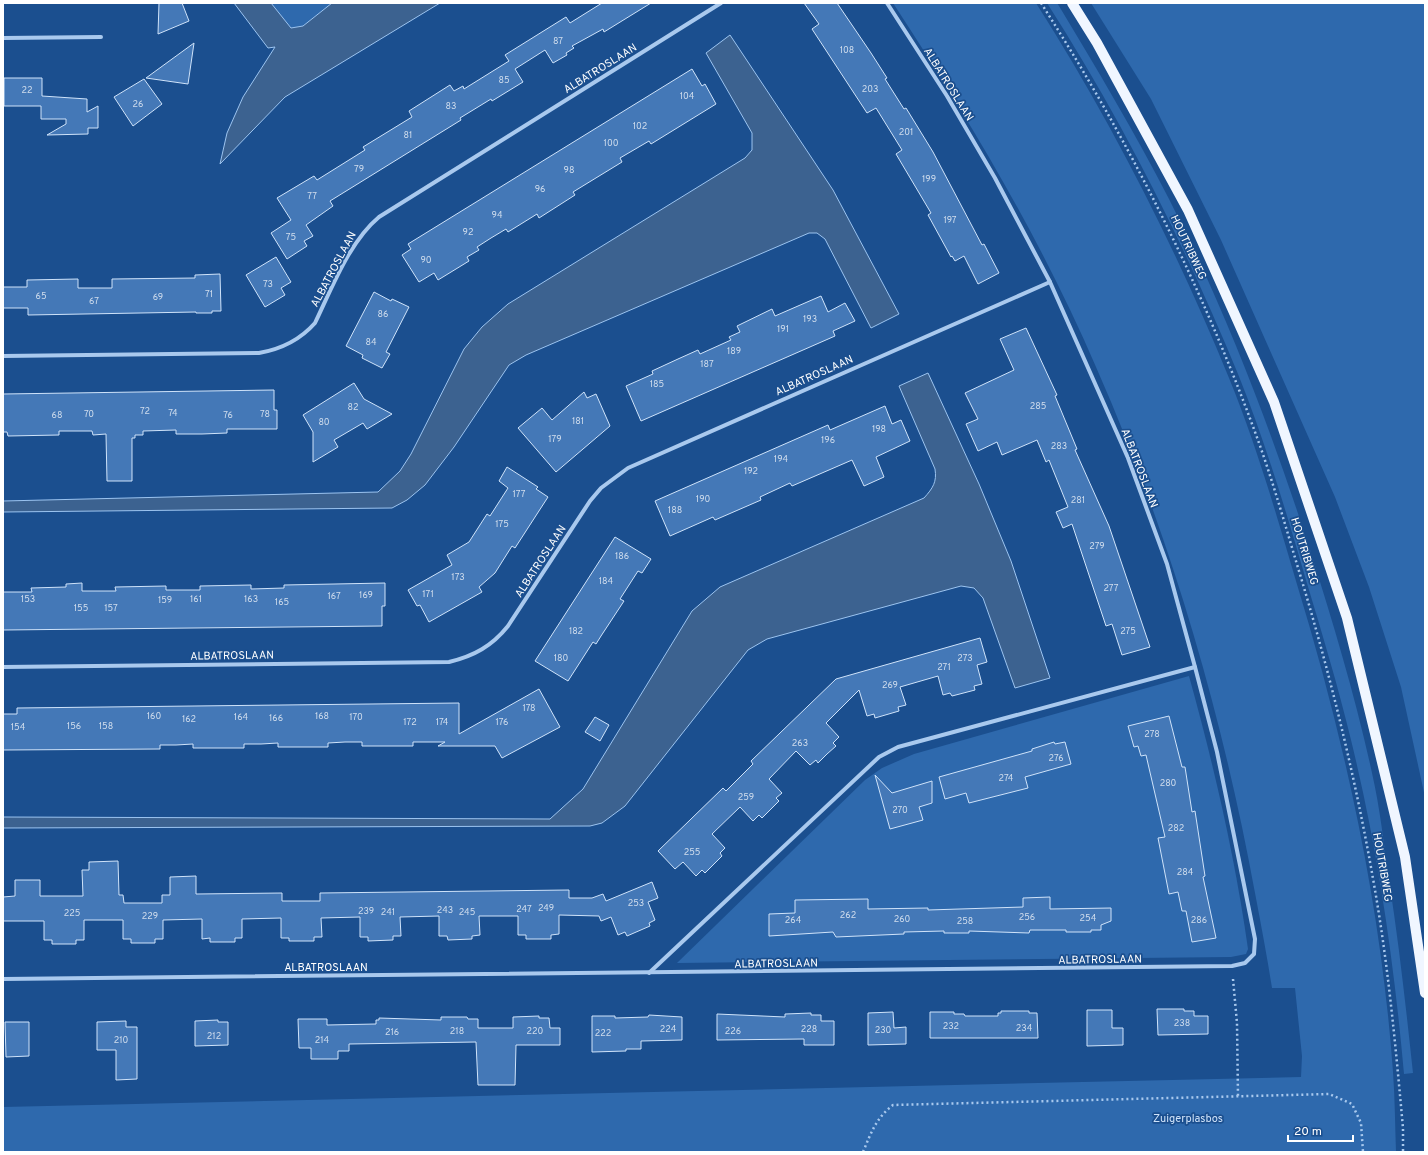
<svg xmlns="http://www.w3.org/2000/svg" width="1428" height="1155" font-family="Overpass,sans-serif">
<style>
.green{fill:#2e69ad}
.water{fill:#3c6290;stroke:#9cc4f0}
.building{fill:#4478b7;stroke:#cfe3fa}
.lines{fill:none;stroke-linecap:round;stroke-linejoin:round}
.path{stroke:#a9c9ee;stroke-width:2.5;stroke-dasharray:2 3;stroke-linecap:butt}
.minor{stroke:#a9c9ee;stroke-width:4}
.primary{stroke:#f0f6ff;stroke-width:10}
.labels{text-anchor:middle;stroke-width:3.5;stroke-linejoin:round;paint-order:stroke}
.number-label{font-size:9px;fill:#d0dded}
.street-label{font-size:11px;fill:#fff;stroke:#1b4f8f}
.park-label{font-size:11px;fill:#cfe3fa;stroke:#1b4f8f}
</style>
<rect width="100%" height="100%" fill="#1b4f8f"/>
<g class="green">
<path d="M271 3H332L303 26 291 28Z"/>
<path d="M893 3H1036C1111 121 1176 248 1229 378 1256 444 1276 513 1296 581 1345 741 1381 905 1393 1072 1395 1099 1395 1126 1396 1152H3V1107L1301 1077 1302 1056 1295 988H1272C1267 956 1261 925 1255 893 1222 713 1170 535 1096 367 1041 239 969 119 893 3Z"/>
<path d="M1047 3H1057L1059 6C1097 69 1135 133 1169 199 1227 313 1272 432 1311 553 1334 626 1356 699 1372 773 1380 808 1384 845 1389 880 1399 944 1406 1008 1413 1073L1404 1074C1394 962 1378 850 1351 740 1338 686 1322 633 1306 580 1286 511 1265 441 1238 374 1185 245 1122 120 1047 3Z"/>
<path d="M1091 3H1425V797L1401 687 1369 587 1335 497 1221 240 1151 99Z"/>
<path d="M1189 676C1214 766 1235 857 1248 949L1246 954 1231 957 677 963 865 780 882 768 914 754Z"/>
</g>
<g class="water">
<path d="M234 3H271L291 28 303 26 332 3H440L285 97 220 164 227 133 243 97 275 47 268 48Z"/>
<path d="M730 35 833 190 899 314 871 328 825 239 817 233H809L526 355 509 365 454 447 425 485 407 500 392 508 3 512V501L378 492 400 471 411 454 464 349 482 327 508 304 745 158 752 150V133L706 53Z"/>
<path d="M928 373 979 484 1011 561 1050 678 1015 688 983 598 974 588 961 586 767 639 748 650 625 806 602 823 590 826 3 828V817L550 819 583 789 692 611 720 587 924 498C933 488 937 482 935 469L899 386Z"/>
</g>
<g class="building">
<path d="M159 3H182L189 21 158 34Z"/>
<path d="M602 3H651L604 32 603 29 572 46 574 48 566 53 567 55 553 63 545 50 515 69 523 82 492 101 491 99 460 118 461 120 330 201 333 206 306 225 313 236 304 241 307 246 287 259 271 233 291 220 277 198 314 176 317 180 365 150 363 147 412 117 409 111 450 85 454 91 463 86 464 89 509 61 505 55 566 17 570 23Z"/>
<path d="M804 3H837L871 53 887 78 885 79 904 109 906 108 933 152 982 245 984 244 999 273 978 284 964 256 955 261 952 256 951 257 928 215 931 213 896 154 902 150 876 108 867 113 812 29 819 24Z"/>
<path d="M194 43 188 84 146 78Z"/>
<path d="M692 69 702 86 705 84 716 104 651 144 649 141 620 158 622 162 573 192 575 195 539 218 537 214 508 232 506 229 491 238 477 247 479 250 467 257 469 261 438 280 434 273 419 282 402 255 411 249 408 244Z"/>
<path d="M4 78H42V96L87 99V112L98 106V128H88V134L47 135 66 124V119H41V106H4Z"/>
<path d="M144 79 162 104 133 126 114 97Z"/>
<path d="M276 257 291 282 281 288 285 295 265 307 246 275Z"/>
<path d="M220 274 221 311H212V313H196V312L28 315V308H3V287H27V280L78 279V288H112V279L195 278V275Z"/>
<path d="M374 292 391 301 392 299 409 307 386 352 390 354 382 368 362 358 363 355 346 346Z"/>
<path d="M821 296 828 312 845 303 855 321 833 331 835 336 641 421 626 386 653 374 652 371 678 359 698 350 700 354 731 340 729 337 740 332 737 326 772 309 775 316Z"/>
<path d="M1026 328 1057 395 1055 396 1077 449 1075 450 1109 526 1150 647 1122 655 1112 624 1106 626 1072 524 1063 528 1056 512 1068 507 1049 460 1046 462 1037 440 1002 455 997 442 978 451 966 424 978 419 965 393 1014 370 1000 339Z"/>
<path d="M354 383 364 399 392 414 367 429 363 423 334 440 338 447 313 462V432L303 415Z"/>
<path d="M274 390V410H277V429H227V433L202 434H176V430L143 431V435H135V438H132V481H107L106 434 93 435 92 431H59V435L8 436 7 432H3V394Z"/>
<path d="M584 392 587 398 596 394 610 426 556 472 518 428 542 408 552 420Z"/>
<path d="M885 406 892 424 901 420 910 441 876 457 884 477 864 486 852 460 792 486 790 483 760 497 761 500 715 520 713 517 670 536 655 501 828 425 830 430Z"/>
<path d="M507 467 538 487 536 489 548 497 515 548 512 546 495 573 479 587 482 592 429 622 420 605 417 606 408 590 452 565 447 555 469 542 487 514 490 516 508 488 499 481Z"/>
<path d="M615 537 651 559 642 573 638 571 620 599 624 601 601 636 596 644 593 642 568 681 535 661Z"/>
<path d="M82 583V591H116L115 587 166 586V590H200V586L251 585V589L284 588V585L385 583V606H382V626L3 630V592H32L31 588 66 587V584Z"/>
<path d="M980 638 987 662 977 665 982 684 974 686 975 690 952 696 950 693 943 695 938 676 900 687 906 705 898 707 899 711 875 718 874 714 867 716 859 690 826 723 839 737 833 743 836 746 827 754 818 763 816 760 810 765 796 751 769 779 782 793 776 798 779 801 762 818 759 815 753 821 740 807 712 834 725 848 720 853 722 856 705 873 702 870 696 876 683 862 675 869 658 851 723 788 726 791 753 764 751 761 836 679Z"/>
<path d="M539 689 560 727 502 758 495 746H438L445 742H413V746H362V742H345L328 743V747H278V743L261 744H244V748H193V744L176 745H160V749L3 750V714H17V708L459 703V734Z"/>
<path d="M1169 716 1182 767H1185L1192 812 1195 811 1205 876 1203 877 1216 938 1192 942 1186 911H1182L1178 892 1169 894 1158 838 1165 837 1146 755 1141 756 1138 746 1134 747 1128 726Z"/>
<path d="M595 717 609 725 600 741 585 732Z"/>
<path d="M1054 742 1055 744 1065 742 1071 764 1025 777 1028 788 969 803 966 793 945 799 939 777 1032 751V749Z"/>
<path d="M875 775 892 793 932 781V803L919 807 923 820 890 829Z"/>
<path d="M118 861 119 895H123L124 903H162V895H170V877L196 876V894L282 893V901H320V893L569 890V898H592L603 894 606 901 652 882 658 898 648 902 655 920 649 923 650 926 627 936 625 932 618 935 611 917 601 921 599 916 559 915V934L551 935V939H526V935H518V916H479L480 935 472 936V939L448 940 447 936H439V916L400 917 401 936H393V940L368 941V937H360V917L321 918 322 937H314V941H289V938H281V918L242 919V938H235V942H210V938L202 939V919L163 920V939H155V943H131V939H123V920H84V940H76V944H52V940H44V921H3V897L15 896V880H40V896H83L82 870H89V862Z"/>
<path d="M1050 897V909L1111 908V921L1101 925V930H1091V932H1066V930H1030L1029 933 969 931V933H944V931L904 932V934L836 937 833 932 769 936V914L795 913V900L868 899V909L928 908V910L1023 907V898Z"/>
<path d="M1157 1009H1184V1011H1194V1016H1208V1034L1158 1035Z"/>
<path d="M1087 1010H1112V1028H1123V1045L1087 1046Z"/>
<path d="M1001 1011H1029V1013H1037L1038 1038H930V1012H954V1014H964L965 1016H998V1013H1001Z"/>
<path d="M893 1012 894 1028 906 1027V1044L868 1045V1013Z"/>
<path d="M811 1013V1015H821V1021H834V1045H804V1039L717 1040V1014L785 1017V1014Z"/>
<path d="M649 1015 682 1017V1040L641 1041V1049H626V1051L592 1052V1016H615V1018L648 1017Z"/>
<path d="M539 1016V1018H549L550 1028H560V1045H516L515 1085H478L476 1042 349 1044V1051H338V1059H311V1048H299L298 1019H327V1025L376 1024V1020H379V1018L441 1020V1017H467L468 1019H478V1028H513V1017Z"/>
<path d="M218 1020V1022H228V1045L195 1046V1021Z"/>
<path d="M126 1021V1027H137V1079L116 1080V1050H97V1022Z"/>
<path d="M5 1022H29V1056L6 1057Z"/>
</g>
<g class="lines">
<g class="path">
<path d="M1041 3C1129 140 1204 290 1259 443 1275 488 1288 535 1302 581 1333 685 1358 789 1376 896 1389 973 1396 1051 1403 1128V1152"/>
<path d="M1233 979 1237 1023 1238 1097"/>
<path d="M863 1152C871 1133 876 1118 893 1105L1329 1094 1352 1104 1361 1123 1363 1152"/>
</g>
<g class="minor">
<path d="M3 38 101 37"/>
<path d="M3 356 259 353C282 349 300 340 315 323 332 288 349 242 379 217L721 3"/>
<path d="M3 667 449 662C474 656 492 646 508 626L590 501 601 488 628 468 1050 282"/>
<path d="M649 973 879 757 898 747 1195 667"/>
<path d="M3 979 1232 966 1245 963 1254 954 1255 939 1217 752 1195 667 1167 564 1128 458 1050 282 995 178 947 96 887 3"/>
</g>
<path class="primary" d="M1072 3 1097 43 1188 210 1274 402 1347 618 1405 857 1425 993"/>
</g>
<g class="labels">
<g class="number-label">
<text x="558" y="44">87</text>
<text x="847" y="53">108</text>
<text x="504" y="83">85</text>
<text x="870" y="92">203</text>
<text x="27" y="93">22</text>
<text x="687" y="99">104</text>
<text x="138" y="107">26</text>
<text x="451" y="109">83</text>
<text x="640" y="129">102</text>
<text x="906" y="135">201</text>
<text x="408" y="138">81</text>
<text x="611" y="146">100</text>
<text x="359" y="172">79</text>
<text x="569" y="173">98</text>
<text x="929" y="182">199</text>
<text x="540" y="192">96</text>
<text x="312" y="199">77</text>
<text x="497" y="218">94</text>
<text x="950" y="223">197</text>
<text x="468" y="235">92</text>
<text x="291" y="240">75</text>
<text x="426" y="263">90</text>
<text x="268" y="287">73</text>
<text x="209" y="297">71</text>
<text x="41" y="299">65</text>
<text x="158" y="300">69</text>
<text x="94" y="304">67</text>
<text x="383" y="317">86</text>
<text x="810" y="322">193</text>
<text x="783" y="332">191</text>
<text x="371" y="345">84</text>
<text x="734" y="354">189</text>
<text x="707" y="367">187</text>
<text x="657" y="387">185</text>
<text x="1038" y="409">285</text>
<text x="353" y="410">82</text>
<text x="145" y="414">72</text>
<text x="173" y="416">74</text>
<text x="89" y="417">70</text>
<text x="265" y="417">78</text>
<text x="57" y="418">68</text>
<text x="228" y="418">76</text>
<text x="578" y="424">181</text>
<text x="324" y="425">80</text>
<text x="879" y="432">198</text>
<text x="555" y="442">179</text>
<text x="828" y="443">196</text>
<text x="1059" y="449">283</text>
<text x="781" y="462">194</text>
<text x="751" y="474">192</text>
<text x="519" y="497">177</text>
<text x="703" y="502">190</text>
<text x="1078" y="503">281</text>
<text x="675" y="513">188</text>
<text x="502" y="527">175</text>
<text x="1097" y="549">279</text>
<text x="622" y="559">186</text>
<text x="458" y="580">173</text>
<text x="606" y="584">184</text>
<text x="1111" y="591">277</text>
<text x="428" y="597">171</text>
<text x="366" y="598">169</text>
<text x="334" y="599">167</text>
<text x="28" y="602">153</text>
<text x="196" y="602">161</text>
<text x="251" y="602">163</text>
<text x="165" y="603">159</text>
<text x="282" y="605">165</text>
<text x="81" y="611">155</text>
<text x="111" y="611">157</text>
<text x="576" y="634">182</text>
<text x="1128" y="634">275</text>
<text x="561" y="661">180</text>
<text x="965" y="661">273</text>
<text x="944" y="670">271</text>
<text x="890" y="688">269</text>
<text x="529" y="711">178</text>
<text x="154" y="719">160</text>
<text x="322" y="719">168</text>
<text x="241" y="720">164</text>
<text x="356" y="720">170</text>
<text x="276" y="721">166</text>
<text x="189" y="722">162</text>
<text x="410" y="725">172</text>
<text x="442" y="725">174</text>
<text x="502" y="725">176</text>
<text x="74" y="729">156</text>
<text x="106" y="729">158</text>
<text x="18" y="730">154</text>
<text x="1152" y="737">278</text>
<text x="800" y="746">263</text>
<text x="1056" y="761">276</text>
<text x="1006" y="781">274</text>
<text x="1168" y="786">280</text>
<text x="746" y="800">259</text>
<text x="900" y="813">270</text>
<text x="1176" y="831">282</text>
<text x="692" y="855">255</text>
<text x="1185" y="875">284</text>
<text x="636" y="906">253</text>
<text x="546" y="911">249</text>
<text x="524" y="912">247</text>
<text x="445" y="913">243</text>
<text x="366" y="914">239</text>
<text x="388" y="915">241</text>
<text x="467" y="915">245</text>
<text x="72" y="916">225</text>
<text x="848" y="918">262</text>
<text x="150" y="919">229</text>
<text x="1027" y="920">256</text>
<text x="1088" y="921">254</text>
<text x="902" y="922">260</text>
<text x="793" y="923">264</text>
<text x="1199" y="923">286</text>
<text x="965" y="924">258</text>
<text x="1182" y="1026">238</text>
<text x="951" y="1029">232</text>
<text x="1024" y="1031">234</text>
<text x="668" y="1032">224</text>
<text x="809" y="1032">228</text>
<text x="883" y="1033">230</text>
<text x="457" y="1034">218</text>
<text x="535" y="1034">220</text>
<text x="733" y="1034">226</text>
<text x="392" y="1035">216</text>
<text x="603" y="1036">222</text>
<text x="214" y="1039">212</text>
<text x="121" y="1043">210</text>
<text x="322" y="1043">214</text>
</g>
<g class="street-label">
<text transform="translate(600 68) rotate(-32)" y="4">ALBATROSLAAN</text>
<text transform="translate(949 84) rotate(58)" y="4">ALBATROSLAAN</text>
<text transform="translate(1189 247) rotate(65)" y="4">HOUTRIBWEG</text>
<text transform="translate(333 269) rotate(-62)" y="4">ALBATROSLAAN</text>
<text transform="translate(814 375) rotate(-24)" y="4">ALBATROSLAAN</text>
<text transform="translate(1140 468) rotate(69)" y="4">ALBATROSLAAN</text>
<text transform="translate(1305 551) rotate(73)" y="4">HOUTRIBWEG</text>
<text transform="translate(540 561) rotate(-57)" y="4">ALBATROSLAAN</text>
<text transform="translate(232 655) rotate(-1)" y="4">ALBATROSLAAN</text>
<text transform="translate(1383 867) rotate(80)" y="4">HOUTRIBWEG</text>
<text transform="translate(1100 959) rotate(-1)" y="4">ALBATROSLAAN</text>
<text transform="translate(776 963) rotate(-1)" y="4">ALBATROSLAAN</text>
<text x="326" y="971">ALBATROSLAAN</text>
</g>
<g class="park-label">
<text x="1188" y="1122">Zuigerplasbos</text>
</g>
</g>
<rect width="1428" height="1155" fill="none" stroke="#ffffff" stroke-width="8"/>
<path d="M1288 1135v6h65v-6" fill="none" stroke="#ffffff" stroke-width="2"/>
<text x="1294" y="1135" font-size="12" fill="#ffffff" stroke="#1b4f8f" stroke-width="3" paint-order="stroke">20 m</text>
</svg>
